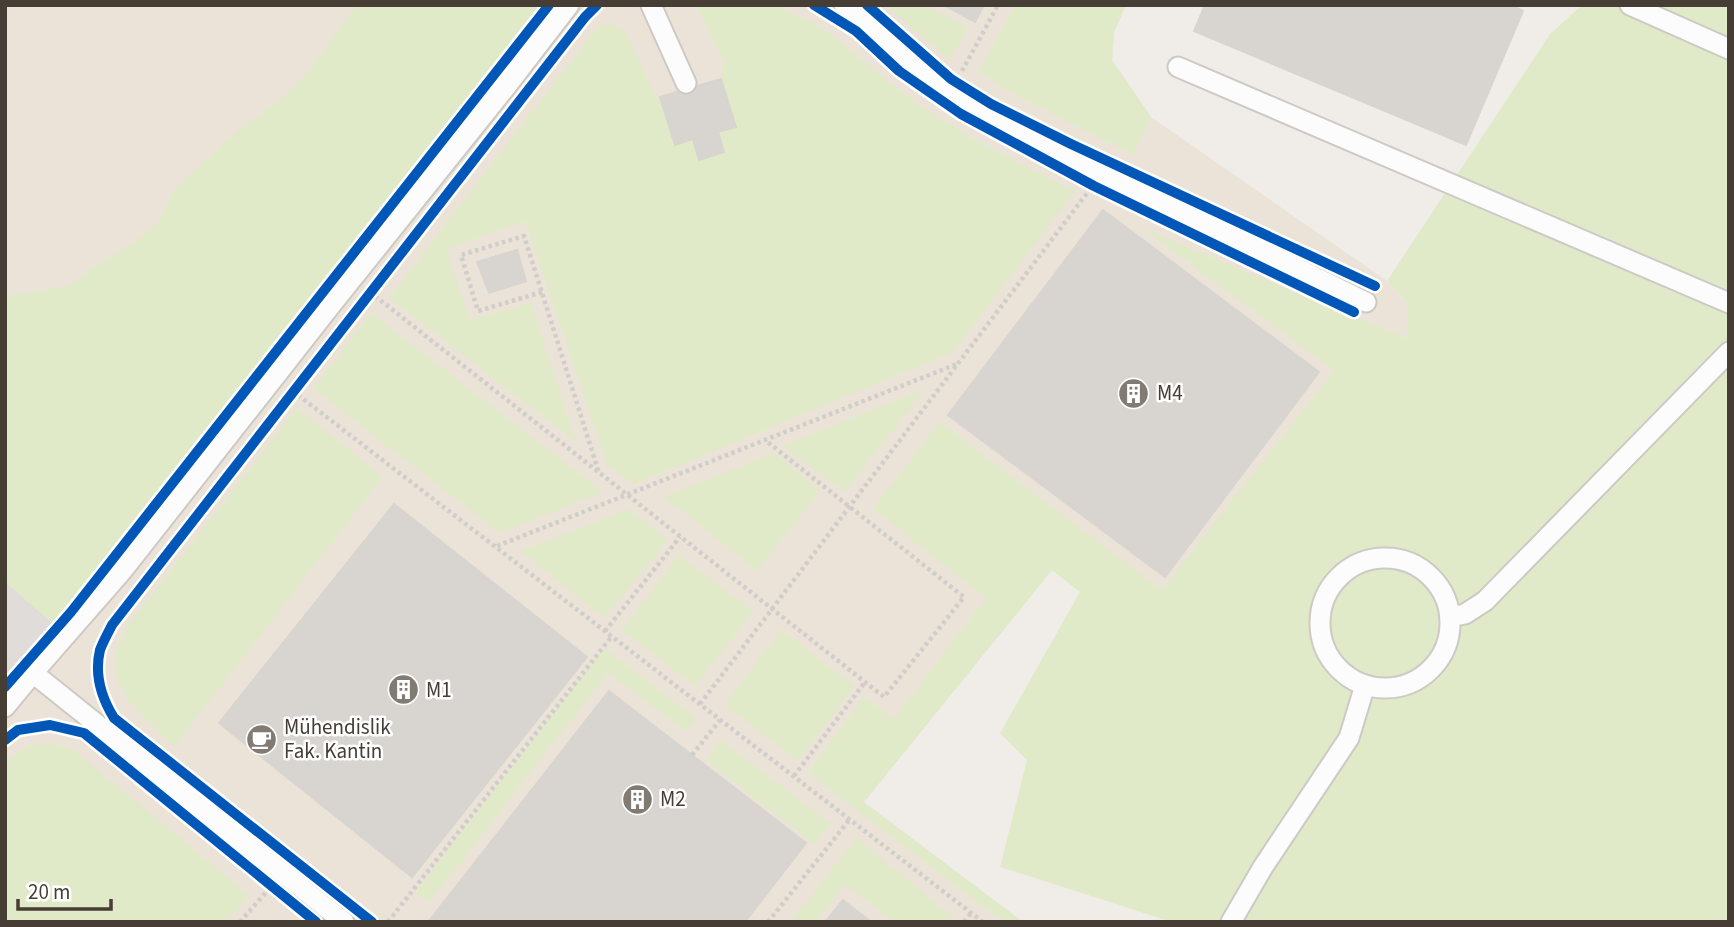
<svg xmlns="http://www.w3.org/2000/svg" width="1734" height="927" font-family="'Source Sans 3',sans-serif">
<style>
.education{fill:#ebe3d8}
.green{fill:#e1eac8}
.parking{fill:#dfdcd9}
.building{fill:#d8d4d0;stroke:#d8d4cf;stroke-width:2}
.lines{fill:none;stroke-linecap:round;stroke-linejoin:round}
.lane-casing{stroke:#cdc9c5;stroke-width:23}
.path{stroke:#d1cdca;stroke-width:4.5;stroke-dasharray:3.5 3.5;stroke-linecap:butt}
.lane{stroke:#fdfcfc;stroke-width:19}
.cycleway-casing{stroke:#fff;stroke-width:15}
.cycleway{stroke:#0057b8;stroke-width:10}
.labels{text-anchor:middle;stroke-width:5;stroke-linejoin:round;paint-order:stroke}
.poi-label{font-size:21px;fill:#463d35;stroke:#fff;text-anchor:start}
</style>
<rect width="100%" height="100%" fill="#f0ede9"/>
<path class="education" d="M5 5H1126L1114 32 1112 60 1151 117 1387 281 1407 302 1409 339 1162 655 1052 570 864 802 1023 922H5Z"/>
<g class="green">
<path d="M358 5H542L330 276 52 623 5 582V296L69 286 86 272 140 238 161 218 172 192 225 141 282 98 310 70 345 20Z"/>
<path d="M696 5H773L817 24 918 104 968 136 1075 191 953 352 634 484 607 465 525 221 446 249 470 320 531 303 576 442 389 298 590 36 602 24 615 25 626 33 657 98 660 97 675 145 693 139 699 160 724 152 718 132 736 126 721 79 724 64Z"/>
<path d="M886 5H926L968 28 949 60Z"/>
<path d="M1015 5H1126L1114 32 1112 60 1151 117 1133 155 1007 91 979 71Z"/>
<path d="M1582 5H1729V922H1172L1000 867 1027 760 1000 733 1080 592 1052 570 864 802 1023 922H1003L808 773 864 697 894 719 986 598 873 509 940 422 1162 590 1334 371 1143 229 1408 339 1407 302 1387 281 1550 34Z"/>
<path d="M371 313 603 492 500 533 313 389Z"/>
<path d="M924 389 845 492 782 446Z"/>
<path d="M297 408 383 477 174 747 131 704 117 682 115 653 126 628Z"/>
<path d="M774 453 820 491 757 571 664 497Z"/>
<path d="M629 509 668 540 604 618 520 551Z"/>
<path d="M679 555 753 611 696 686 622 630Z"/>
<path d="M781 630 855 686 798 761 724 705Z"/>
<path d="M604 648 696 718 685 731 608 673 429 903 415 893Z"/>
<path d="M721 740 831 824 815 845 706 760Z"/>
<path d="M51 743 73 750 249 895 226 922H5V761L28 745Z"/>
<path d="M856 838 953 917 949 922H894L845 884 816 922H791Z"/>
</g>
<path class="parking" d="M5 582 52 623 5 677Z"/>
<g class="building">
<path d="M944 5H984L975 22Z"/>
<path d="M1205 5H1511L1523 11 1466 145 1194 31Z"/>
<path d="M721 79 736 127 718 132 724 152 699 160 693 139 675 145 660 97Z"/>
<path d="M1103 210 1319 372 1165 577 948 415Z"/>
<path d="M1109 223 1307 375 1164 559 1098 509 1186 394 1055 293Z"/>
<path d="M517 250 526 281 489 293 477 262Z"/>
<path d="M394 504 587 657 412 877 219 723Z"/>
<path d="M397 511 581 656 487 775 416 719 463 659 417 623 306 764 239 711Z"/>
<path d="M609 691 806 843 745 922 429 921Z"/>
<path d="M606 709 789 854 735 922H631L624 917 672 857 626 821 546 922H464L447 908Z"/>
<path d="M843 900 871 922H825Z"/>
</g>
<g class="lines">
<defs>
<g id="lane">
<path d="M651 5 686 83"/>
<path d="M844 5 864 19 941 86 959 99 1002 124 1366 302"/>
<path d="M1630 5 1729 49"/>
<path d="M1178 67 1729 303"/>
<circle cx="1385" cy="623" r="65"/>
<path d="M1450 617 1465 614 1485 601 1729 352"/>
<path d="M33 673 344 922"/>
<path d="M5 707 33 673 123 570 332 304 505 88 569 5"/>
<path d="M1231 922 1263 867 1349 738 1365 685"/>
</g>
</defs>
<use href="#lane" class="lane-casing"/>
<g class="path">
<path d="M962 71 998 5"/>
<path d="M542 292 478 311 461 255 524 236 599 473"/>
<path d="M375 296 884 697 964 597 765 440"/>
<path d="M298 395 983 922"/>
<path d="M497 546 957 364"/>
<path d="M605 631 680 537"/>
<path d="M700 704 1088 192"/>
<path d="M692 755 720 720"/>
<path d="M794 776 865 682"/>
<path d="M240 922 267 891"/>
<path d="M388 922 612 636"/>
<path d="M768 922 850 819"/>
<path d="M964 922 971 913"/>
</g>
<use href="#lane" class="lane"/>
<defs>
<g id="cycleway">
<path d="M814 5 856 31 899 71 961 114 1094 186 1354 312"/>
<path d="M867 5 951 79 991 104 1071 144 1375 286"/>
<path d="M5 687 71 612 549 5"/>
<path d="M5 740 18 730 50 725 84 733 316 922"/>
<path d="M372 922 114 718C101 697 94 675 100 650 103 642 108 633 112 625L585 17 597 5"/>
</g>
</defs>
<use href="#cycleway" class="cycleway-casing"/>
<use href="#cycleway" class="cycleway"/>
</g>
<defs>
<symbol id="building-disc" viewBox="-11 -11 22 22"><circle r="9.5" fill="#827b74" stroke="#fff"/><path d="M-4-6H4V6H1V3H-1V6H-4ZM-2.5-4.3h1.7v1.8h-1.7ZM.8-4.3h1.7v1.8H.8ZM-2.5-1h1.7V.8h-1.7ZM.8-1h1.7V.8H.8Z" fill="#fff"/></symbol>
<symbol id="cafe-disc" viewBox="-11 -11 22 22"><circle r="9.5" fill="#827b74" stroke="#fff"/><path d="M-5.5-4.5H6V0H3Q3 3.5 0 3.5H-2.5Q-5.5 3.5-5.5 0ZM3-3.2v2h1.7v-2ZM-6 4.5H4V6H-6Z" fill="#fff"/></symbol>
</defs>
<g fill-rule="evenodd">
<use href="#building-disc" x="1116" y="376" width="35" height="35"/>
<use href="#building-disc" x="386" y="672" width="35" height="35"/>
<use href="#cafe-disc" x="244" y="722" width="35" height="35"/>
<use href="#building-disc" x="620" y="782" width="35" height="35"/>
</g>
<g class="labels">
<g class="poi-label">
<text x="1157" y="400">M4</text>
<text x="426" y="697">M1</text>
<text x="284" y="734">Mühendislik<tspan x="284" dy="24">Fak. Kantin</tspan></text>
<text x="660" y="806">M2</text>
</g>
</g>
<rect width="1734" height="927" fill="none" stroke="#463d35" stroke-width="14"/>
<path d="M18 899v10h93v-10" fill="none" stroke="#463d35" stroke-width="3.5"/>
<text x="28" y="899" font-size="21" fill="#463d35" stroke="#ffffff" stroke-width="5" paint-order="stroke">20 m</text>
</svg>
